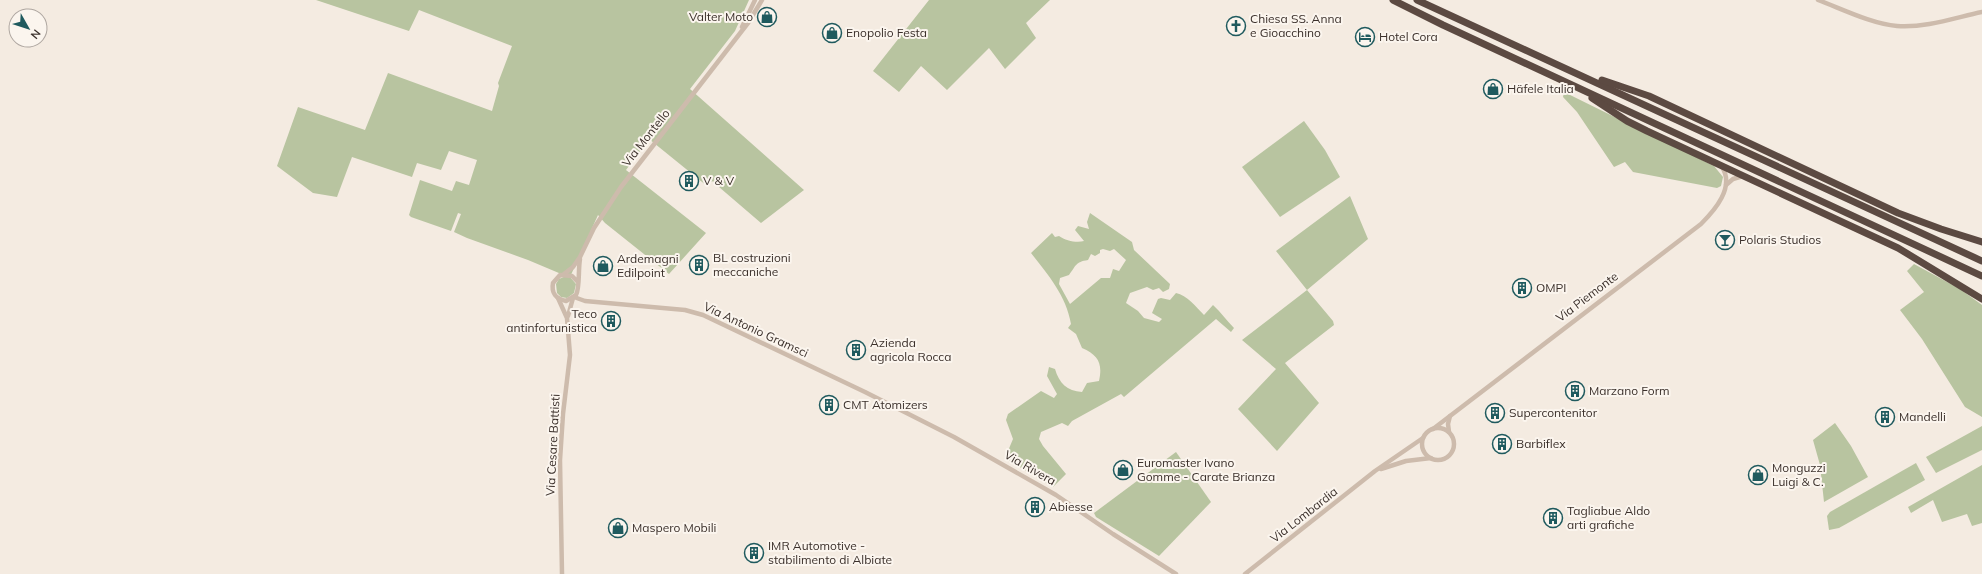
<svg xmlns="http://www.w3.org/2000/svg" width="1982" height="574" font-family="Mulish,sans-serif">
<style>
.green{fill:#b8c4a0;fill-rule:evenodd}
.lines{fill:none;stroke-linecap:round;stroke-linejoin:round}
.minor{stroke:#cdbbac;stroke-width:4.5}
.highway{stroke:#5c4a42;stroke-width:7}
.labels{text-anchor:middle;stroke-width:4;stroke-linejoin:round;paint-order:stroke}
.poi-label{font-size:12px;fill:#3b302b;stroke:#fbf5ee;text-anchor:start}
.street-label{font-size:12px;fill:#3b302b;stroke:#fbf5ee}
</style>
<rect width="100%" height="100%" fill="#f4ebe1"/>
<g class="green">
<path d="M316 0H749L735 31 690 89 804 190 761 223 712 181 707 186 649 139 626 170 706 233 669 274 605 223 598 215 570 277 576 284 574 293 567 298 561 297 557 293 556 284 559 279 566 276 528 260 467 238 454 232 461 214 458 213 451 231 411 217 409 215 420 180 452 191 456 181 469 185 477 160 449 151 441 170 417 163 412 177 352 157 337 197 313 193 277 166 298 107 365 130 388 73 492 111 499 86 498 83 512 46 419 10 409 31Z"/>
<path d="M929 0H1050L1026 23 1036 38 1005 69 989 48 947 90 921 66 899 92 873 71Z"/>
<path d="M1564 92 1714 166 1723 177 1721 186 1717 188 1633 172 1625 162 1614 167 1577 112 1563 97Z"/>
<path d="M1304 121 1325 150 1340 177 1280 217 1242 167Z"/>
<path d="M1350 196 1368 239 1307 290 1333 321 1334 325 1285 363 1319 403 1277 451 1238 409 1276 369 1242 340 1307 290 1276 251Z"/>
<path d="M1090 213 1132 242 1134 250 1170 284 1169 289 1163 292 1159 288 1153 290 1147 287 1130 293 1126 303 1138 311 1144 318 1159 322 1162 319 1152 313 1158 299 1161 298 1170 300 1176 293C1187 295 1196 307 1204 315L1213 305C1221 312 1226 320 1234 328L1231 332 1216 319 1124 397 1121 394 1072 421 1068 426 1062 423 1041 432 1039 439 1043 446 1066 474 1053 487 1005 458 1013 439 1006 420 1008 414 1041 391 1054 398 1057 394 1047 376 1049 367 1055 369C1059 383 1067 391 1082 392L1087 383 1099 381C1103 363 1098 355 1082 348L1076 334 1068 328 1071 324C1066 295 1048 275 1031 253L1052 233 1055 237 1059 236C1066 241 1077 243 1084 241L1075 230 1078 226 1089 229 1087 222ZM1103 249 1110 251 1114 249 1126 260 1119 271 1113 269 1110 278H1101L1070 304 1059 284 1060 278 1069 275C1076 266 1075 262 1088 260L1091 254 1095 256 1100 253V250Z"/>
<path d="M1914 264 1960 289 1982 305V417L1965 407 1922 339 1900 310 1924 292 1907 271Z"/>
<path d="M1835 423 1851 446 1868 477 1824 502 1820 465 1813 440Z"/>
<path d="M1982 426V450L1936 473 1926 457Z"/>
<path d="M1176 452 1211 502 1159 556 1096 517 1094 513Z"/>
<path d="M1916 463 1925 480 1839 528 1829 530 1827 516 1830 512Z"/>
<path d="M1982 465V523L1972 526 1967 514 1942 522 1933 500 1911 513 1908 507Z"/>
</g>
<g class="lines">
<g class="minor">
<path d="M1818 0C1842 9 1872 24 1897 26 1926 28 1954 18 1982 12"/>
<path d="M742 27 755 0"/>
<path d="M1726 185 1733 179 1743 176"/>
<path d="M564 274 573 267 580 257 594 228 621 187 748 23 762 0"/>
<path d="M578 282 572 276 560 275 553 283C551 293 556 299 566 301L576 295C580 288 578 270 580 259"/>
<path d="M574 297 585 301 685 310 703 315 865 392 954 437 1056 495 1113 534 1176 574"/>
<path d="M558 298 567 318 570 355 563 414 560 460 562 574"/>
<path d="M568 316 573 298"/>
<circle cx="1438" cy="444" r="16"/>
<path d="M1433 429 1701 224C1715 210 1735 187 1722 167"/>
<path d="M1449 432 1448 424 1450 416"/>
<path d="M1381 469 1406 461 1431 458"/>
<path d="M1245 574 1375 471 1423 438"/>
</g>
<g class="highway">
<path d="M1393 0 1443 25 1982 276"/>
<path d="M1417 0 1982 261"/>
<path d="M1602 80 1649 96 1898 213 1941 229 1982 242"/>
<path d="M1592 98 1627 121 1647 131 1898 248 1982 299"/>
</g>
</g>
<defs>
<symbol id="shop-ring" viewBox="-11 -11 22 22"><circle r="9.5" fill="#fbf5ee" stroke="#1f5a5e" stroke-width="1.5"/><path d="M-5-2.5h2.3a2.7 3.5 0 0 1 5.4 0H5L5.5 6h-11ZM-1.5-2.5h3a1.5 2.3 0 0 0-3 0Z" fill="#1f5a5e"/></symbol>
<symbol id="church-ring" viewBox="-11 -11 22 22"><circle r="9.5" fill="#fbf5ee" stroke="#1f5a5e" stroke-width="1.5"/><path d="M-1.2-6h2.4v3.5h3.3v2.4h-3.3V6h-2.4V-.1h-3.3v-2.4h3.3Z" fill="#1f5a5e"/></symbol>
<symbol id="hotel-ring" viewBox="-11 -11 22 22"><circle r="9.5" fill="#fbf5ee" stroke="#1f5a5e" stroke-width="1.5"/><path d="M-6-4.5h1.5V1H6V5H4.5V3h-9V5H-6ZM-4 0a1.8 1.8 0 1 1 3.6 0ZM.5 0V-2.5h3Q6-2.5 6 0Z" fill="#1f5a5e"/></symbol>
<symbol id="building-ring" viewBox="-11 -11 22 22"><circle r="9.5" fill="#fbf5ee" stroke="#1f5a5e" stroke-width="1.5"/><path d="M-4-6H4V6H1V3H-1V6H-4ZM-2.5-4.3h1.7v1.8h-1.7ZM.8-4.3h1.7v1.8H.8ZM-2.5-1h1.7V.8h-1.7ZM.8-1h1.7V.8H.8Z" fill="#1f5a5e"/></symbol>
<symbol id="bar-ring" viewBox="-11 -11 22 22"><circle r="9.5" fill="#fbf5ee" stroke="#1f5a5e" stroke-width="1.5"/><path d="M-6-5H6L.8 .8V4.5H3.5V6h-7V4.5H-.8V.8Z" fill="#1f5a5e"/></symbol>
</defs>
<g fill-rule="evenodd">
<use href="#shop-ring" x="756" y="6" width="22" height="22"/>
<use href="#church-ring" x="1225" y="15" width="22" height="22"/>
<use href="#shop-ring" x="821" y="22" width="22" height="22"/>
<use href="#hotel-ring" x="1354" y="26" width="22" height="22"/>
<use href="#shop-ring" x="1482" y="78" width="22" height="22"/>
<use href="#building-ring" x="678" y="170" width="22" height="22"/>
<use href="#bar-ring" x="1714" y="229" width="22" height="22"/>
<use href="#building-ring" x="688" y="254" width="22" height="22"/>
<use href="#shop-ring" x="592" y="255" width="22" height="22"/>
<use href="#building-ring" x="1511" y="277" width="22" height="22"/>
<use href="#building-ring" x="600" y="310" width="22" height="22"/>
<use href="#building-ring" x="845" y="339" width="22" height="22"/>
<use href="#building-ring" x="1564" y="380" width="22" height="22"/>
<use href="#building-ring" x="818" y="394" width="22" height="22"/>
<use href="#building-ring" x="1484" y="402" width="22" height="22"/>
<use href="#building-ring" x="1874" y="406" width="22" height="22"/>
<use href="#building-ring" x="1491" y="433" width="22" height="22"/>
<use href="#shop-ring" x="1112" y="459" width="22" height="22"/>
<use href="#shop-ring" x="1747" y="464" width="22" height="22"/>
<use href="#building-ring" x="1024" y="496" width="22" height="22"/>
<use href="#building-ring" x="1542" y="507" width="22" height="22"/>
<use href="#shop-ring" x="607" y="517" width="22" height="22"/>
<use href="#building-ring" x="743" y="542" width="22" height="22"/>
</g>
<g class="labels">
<g class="poi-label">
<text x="753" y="21" text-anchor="end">Valter Moto</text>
<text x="1250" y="23">Chiesa SS. Anna<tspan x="1250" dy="14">e Gioacchino</tspan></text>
<text x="846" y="37">Enopolio Festa</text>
<text x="1379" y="41">Hotel Cora</text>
<text x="1507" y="93">Häfele Italia</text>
<text x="703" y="185">V &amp; V</text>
<text x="1739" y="244">Polaris Studios</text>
<text x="713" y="262">BL costruzioni<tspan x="713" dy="14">meccaniche</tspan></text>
<text x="617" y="263">Ardemagni<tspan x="617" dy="14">Edilpoint</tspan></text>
<text x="1536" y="292">OMPI</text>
<text x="597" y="318" text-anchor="end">Teco<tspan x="597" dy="14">antinfortunistica</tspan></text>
<text x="870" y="347">Azienda<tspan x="870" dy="14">agricola Rocca</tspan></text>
<text x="1589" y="395">Marzano Form</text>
<text x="843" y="409">CMT Atomizers</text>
<text x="1509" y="417">Supercontenitor</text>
<text x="1899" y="421">Mandelli</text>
<text x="1516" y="448">Barbiflex</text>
<text x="1137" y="467">Euromaster Ivano<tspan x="1137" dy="14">Gomme - Carate Brianza</tspan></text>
<text x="1772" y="472">Monguzzi<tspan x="1772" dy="14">Luigi &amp; C.</tspan></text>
<text x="1049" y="511">Abiesse</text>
<text x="1567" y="515">Tagliabue Aldo<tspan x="1567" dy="14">arti grafiche</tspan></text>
<text x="632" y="532">Maspero Mobili</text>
<text x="768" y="550">IMR Automotive -<tspan x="768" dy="14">stabilimento di Albiate</tspan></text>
</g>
<g class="street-label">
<text transform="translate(646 138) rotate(-52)" y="4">Via Montello</text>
<text transform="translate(1587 297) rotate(-37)" y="4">Via Piemonte</text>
<text transform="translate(756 330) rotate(25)" y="4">Via Antonio Gramsci</text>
<text transform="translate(553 445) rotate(-87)" y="4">Via Cesare Battisti</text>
<text transform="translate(1030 468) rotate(30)" y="4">Via Rivera</text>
<text transform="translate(1304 515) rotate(-38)" y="4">Via Lombardia</text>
</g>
</g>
<g transform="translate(28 28) rotate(129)"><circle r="19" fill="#fbf5ee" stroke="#aea6a0"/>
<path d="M0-3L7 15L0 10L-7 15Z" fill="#1f5a5e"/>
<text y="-6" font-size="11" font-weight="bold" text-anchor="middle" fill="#3b302b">N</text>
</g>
</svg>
